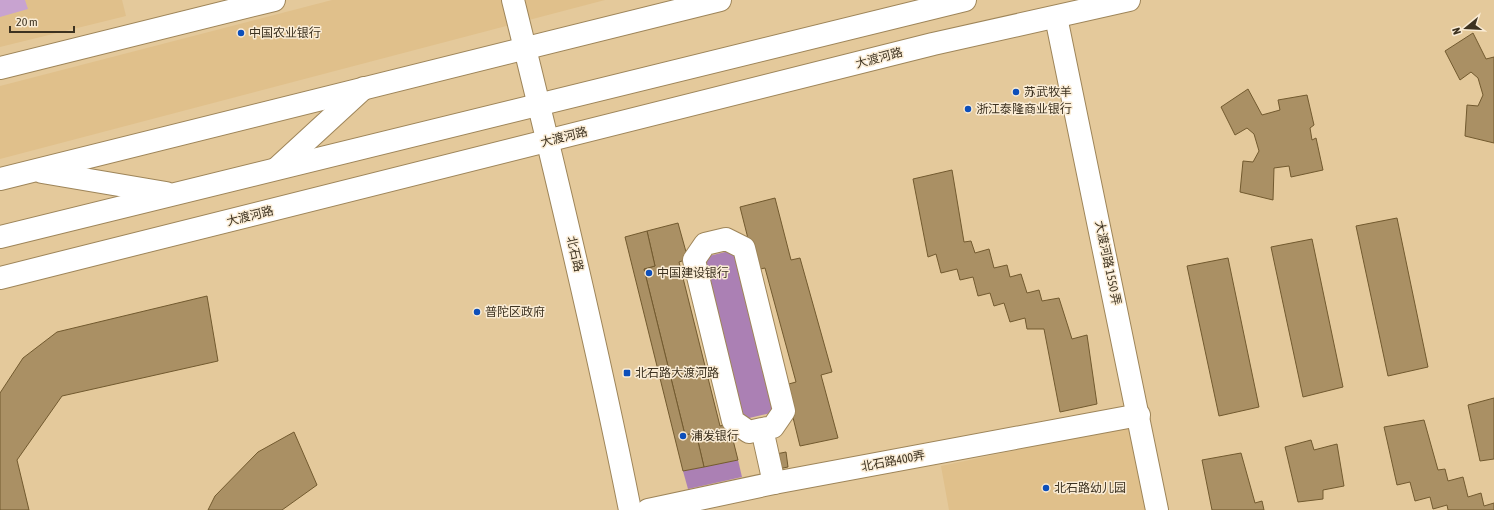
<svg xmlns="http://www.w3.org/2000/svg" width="1494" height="510" font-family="'Asap Condensed','Noto Sans SC',sans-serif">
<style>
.built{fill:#e0c08b}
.green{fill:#c8a3d0}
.forest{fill:#ab80b4}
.building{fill:#aa9064;stroke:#725a2f}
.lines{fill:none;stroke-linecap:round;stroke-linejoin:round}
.minor-casing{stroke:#9e8559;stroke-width:24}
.major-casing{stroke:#9e8559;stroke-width:24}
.minor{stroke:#fff;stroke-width:22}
.major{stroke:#fff;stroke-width:22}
.poi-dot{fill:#0d4fba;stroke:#faecd5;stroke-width:1.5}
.labels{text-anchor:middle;stroke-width:3;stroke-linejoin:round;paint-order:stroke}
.poi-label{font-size:12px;fill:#3d3220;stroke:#faecd5;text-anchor:start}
.street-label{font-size:12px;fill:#3d3220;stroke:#faecd5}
</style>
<rect width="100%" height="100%" fill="#e4c99b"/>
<g class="built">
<path d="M0 0H122L126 16 0 47Z"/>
<path d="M332 0H605L0 159V86Z"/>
<path d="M1134 425 1151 510H949L941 466Z"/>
</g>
<path class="green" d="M0 0H25L28 9 0 17Z"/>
<g class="forest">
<path d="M733 250 741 255 778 405 771 413 745 419 736 412 701 266 705 257Z"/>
<path d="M738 460 742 477 688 489 683 471Z"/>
</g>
<g class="building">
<path d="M1473 33 1486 59 1494 57V143L1465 136 1467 105 1478 106 1483 95 1478 78 1471 72 1460 80 1445 51Z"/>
<path d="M1248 89 1262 115 1280 110 1278 100 1307 95 1314 125 1310 128 1312 140 1316 138 1323 170 1291 177 1289 166 1274 168 1273 200 1240 192 1243 161 1253 162 1259 151 1254 134 1247 128 1235 135 1221 107Z"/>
<path d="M952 170 964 242 971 241 975 253 989 249 994 268 1007 265 1010 277 1021 274 1027 293 1039 290 1042 301 1059 298 1072 339 1087 335 1097 404 1060 412 1044 329H1027L1025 318 1010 322 1004 303 994 306 990 293 978 296 973 277 960 280 957 269 941 273 936 254 928 257 913 179Z"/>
<path d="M775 198 791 260 800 258 832 372 821 375 838 438 800 446 785 385 796 382 765 268 756 270 740 207Z"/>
<path d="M1397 218 1428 367 1388 376 1356 226Z"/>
<path d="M678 223 688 259 679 262 720 426 729 424 738 460 704 467 696 433 685 435 644 269 655 266 647 231Z"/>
<path d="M647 231 655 266 644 269 685 435 696 433 704 467 683 471 625 237Z"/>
<path d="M1312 239 1343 387 1303 397 1271 247Z"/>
<path d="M1228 258 1259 407 1219 416 1187 266Z"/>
<path d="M207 296 218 361 62 396 17 460 29 510H0V393L23 358 57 332Z"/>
<path d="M1494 398V459L1480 461 1468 405Z"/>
<path d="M1424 420 1438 470 1445 469 1448 481 1463 477 1468 497 1481 493 1484 506 1494 503V510H1448L1447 505 1433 509 1430 497 1415 501 1410 482 1397 485 1384 427Z"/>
<path d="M294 432 317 485 282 510H208L215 496 258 452Z"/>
<path d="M1311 440 1314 450 1337 444 1344 486 1323 490V499L1298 502 1285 447Z"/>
<path d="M786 452 788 467 774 470 771 455Z"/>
<path d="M1241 453 1255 503 1262 501 1264 510H1212L1202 460Z"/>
</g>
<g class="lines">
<defs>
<g id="minor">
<path d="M513 0C555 169 596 339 630 510"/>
<path d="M1056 17 1157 510"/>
<path d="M0 68 274 0"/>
<path d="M762 429 749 432 733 421 694 260 705 244 726 239 744 248 784 411 773 427 762 429 774 483"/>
<path d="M648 510 774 483 1139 415"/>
</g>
<g id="major">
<path d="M277 168 364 88"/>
<path d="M42 172 166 193"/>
<path d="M0 179 720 0"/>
<path d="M0 237 965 0"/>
<path d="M0 278 933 44 1129 0"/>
</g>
</defs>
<use href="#minor" class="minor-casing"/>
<use href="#major" class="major-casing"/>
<use href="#minor" class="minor"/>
<use href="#major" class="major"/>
</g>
<g class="poi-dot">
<circle cx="241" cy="33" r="4"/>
<circle cx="1016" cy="92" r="4"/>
<circle cx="968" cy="109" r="4"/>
<circle cx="649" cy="273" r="4"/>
<circle cx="477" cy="312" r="4"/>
<rect x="623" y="369" width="8" height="8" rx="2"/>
<circle cx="683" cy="436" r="4"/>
<circle cx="1046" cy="488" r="4"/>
</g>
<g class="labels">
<g class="poi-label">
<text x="249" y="37">中国农业银行</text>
<text x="1024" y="96">苏武牧羊</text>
<text x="976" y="113">浙江泰隆商业银行</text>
<text x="657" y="277">中国建设银行</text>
<text x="485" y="316">普陀区政府</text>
<text x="635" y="377">北石路大渡河路</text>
<text x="691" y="440">浦发银行</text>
<text x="1054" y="492">北石路幼儿园</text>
</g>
<g class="street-label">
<text transform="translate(879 58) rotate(-15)" y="4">大渡河路</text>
<text transform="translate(564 137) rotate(-14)" y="4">大渡河路</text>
<text transform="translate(250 216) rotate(-14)" y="4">大渡河路</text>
<text transform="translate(575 254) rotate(77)" y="4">北石路</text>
<text transform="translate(1108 263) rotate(78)" y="4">大渡河路 1550 弄</text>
<text transform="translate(893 461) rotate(-11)" y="4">北石路400弄</text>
</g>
</g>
<g transform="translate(1466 28) rotate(252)" stroke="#faecd5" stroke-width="3" paint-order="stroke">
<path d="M0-3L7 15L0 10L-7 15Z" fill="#3d3220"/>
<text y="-6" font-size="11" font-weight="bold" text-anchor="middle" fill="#3d3220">N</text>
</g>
<path d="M10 26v6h64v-6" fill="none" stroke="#3d3220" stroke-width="2"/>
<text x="16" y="26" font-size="12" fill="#3d3220" stroke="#faecd5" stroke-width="3" paint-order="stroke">20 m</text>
</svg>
